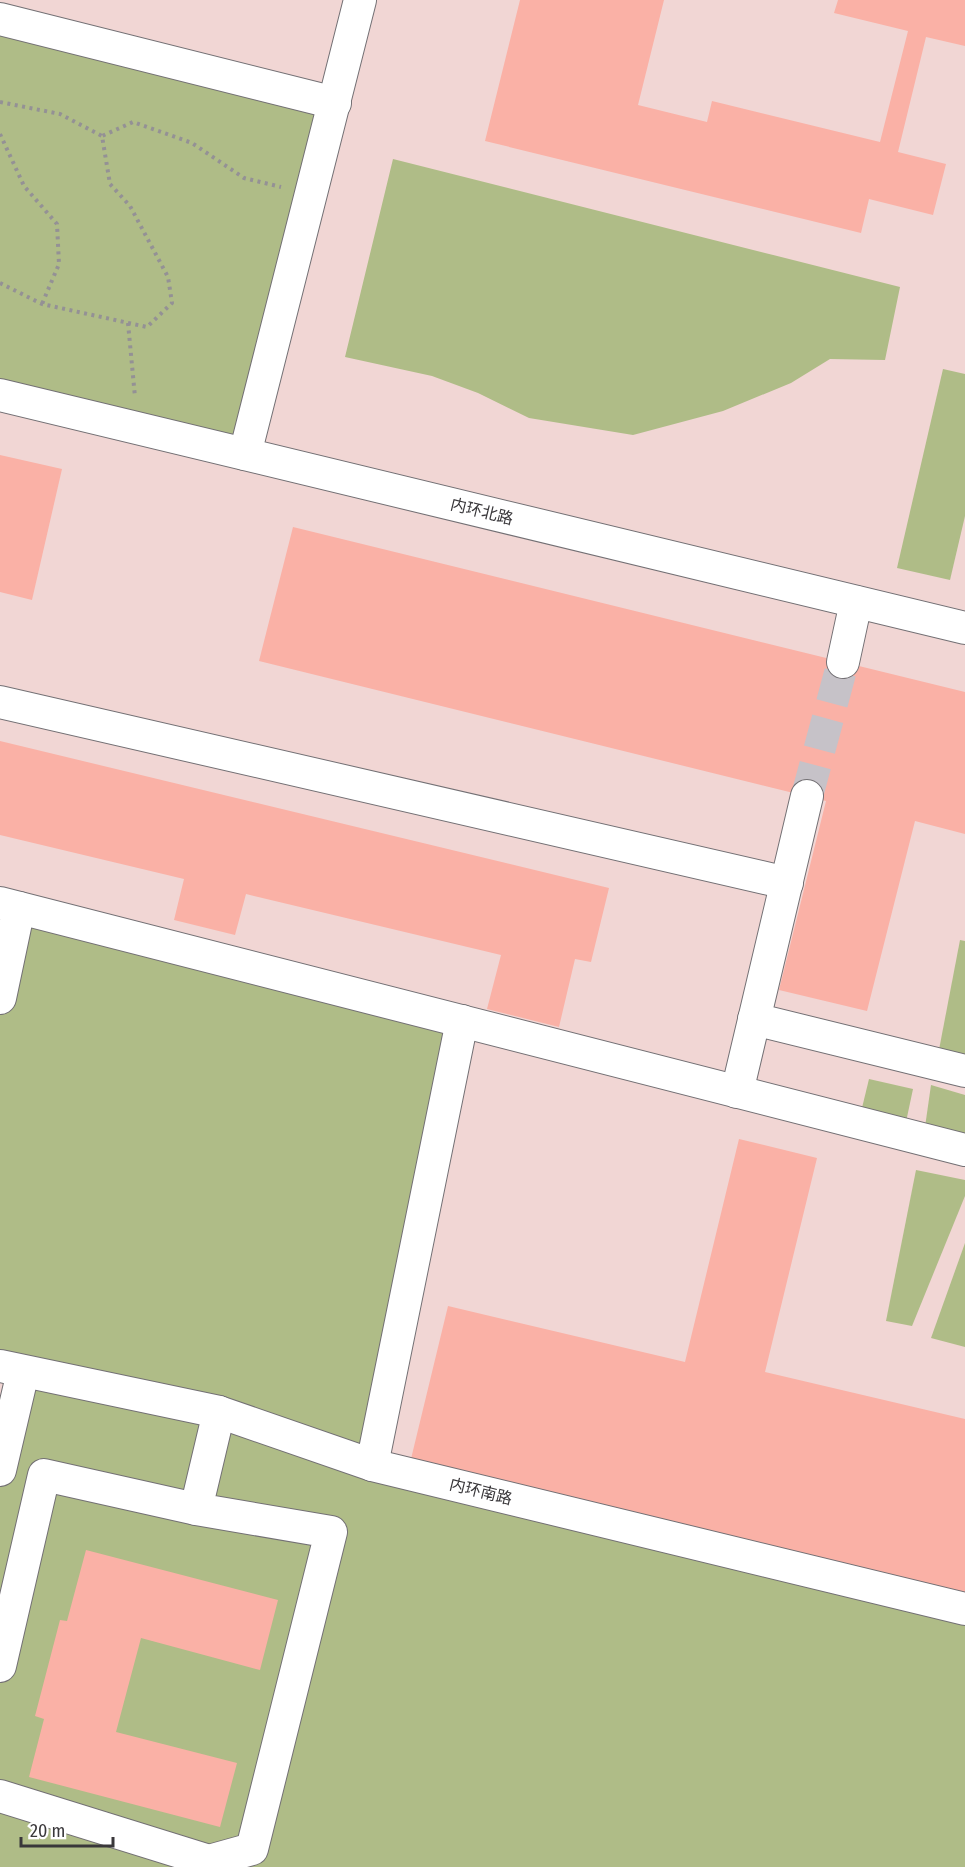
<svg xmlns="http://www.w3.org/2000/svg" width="965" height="1867" font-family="'Fira Sans Condensed','Noto Sans SC',sans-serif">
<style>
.education{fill:#f1d6d4}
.green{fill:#afbc87}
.building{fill:#fab1a6}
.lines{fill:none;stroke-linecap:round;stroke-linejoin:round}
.minor-tunnel{stroke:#c6c2c8;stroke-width:32;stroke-dasharray:32 16;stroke-linecap:butt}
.minor-casing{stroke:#737074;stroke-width:34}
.path{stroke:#949195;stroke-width:4;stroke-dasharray:3 4.5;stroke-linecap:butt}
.minor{stroke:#fff;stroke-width:32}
.labels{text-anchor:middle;stroke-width:6;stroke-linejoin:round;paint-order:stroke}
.street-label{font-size:16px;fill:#39373a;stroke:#fff}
</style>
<rect width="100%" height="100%" fill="#e9e5eb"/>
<rect class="education" x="0" y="0" width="965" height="1867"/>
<g class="green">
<path d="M0 19 335 103 245 454 0 395Z"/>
<path d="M393 159 900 287 885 360 830 359 791 383 723 411 633 435 529 418 478 393 432 376 345 357Z"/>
<path d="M943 369 965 374V516L950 580 897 568Z"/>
<path d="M0 903 462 1021 373 1459 965 1607V1867H0V1470L23 1372 0 1366Z"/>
<path d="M960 940 965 941V1061L938 1055Z"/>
<path d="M869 1079 913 1089 906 1122 861 1112Z"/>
<path d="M931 1085 965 1095V1138L925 1127Z"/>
<path d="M916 1170 965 1180V1196L912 1326 886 1321Z"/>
<path d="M965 1243V1347L931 1338Z"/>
</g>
<g class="building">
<path d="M520 0H664L638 105 707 122 712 101 880 142 908 31 834 13 838 0H965V46L926 37 898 152 946 164 933 215 869 199 861 233 485 141Z"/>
<path d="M0 455 62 469 32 600 0 592Z"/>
<path d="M293 527 965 692V834L915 821 867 1011 779 990 826 801 259 661Z"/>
<path d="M0 741 609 888 591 962 575 959 559 1027 487 1009 501 955 246 894 235 935 174 920 184 879 0 835Z"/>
<path d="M739 1139 817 1158 765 1372 965 1419V1595L410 1463 448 1306 685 1362Z"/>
<path d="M86 1550 278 1600 260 1670 141 1638 116 1732 237 1763 220 1827 29 1777 44 1719 35 1716 60 1620 67 1621Z"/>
</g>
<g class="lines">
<path class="minor-tunnel" d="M807 796 843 662"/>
<defs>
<g id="minor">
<path d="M0 19 335 103"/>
<path d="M0 395 965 628"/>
<path d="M245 454 360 0"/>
<path d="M843 662 856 602"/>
<path d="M0 702 787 883"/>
<path d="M0 903 965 1150"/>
<path d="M0 998 19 908"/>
<path d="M754 1019 965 1071"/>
<path d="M737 1092 807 796"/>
<path d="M0 1366 219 1412 372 1465 965 1609"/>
<path d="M372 1465 462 1021"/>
<path d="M0 1470 23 1372"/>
<path d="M0 1666 44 1475 196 1509"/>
<path d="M0 1796 209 1861 252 1849 331 1532 196 1509 219 1412"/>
</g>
</defs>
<use href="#minor" class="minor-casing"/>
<g class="path">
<path d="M0 102 60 114 102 136"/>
<path d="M0 134 24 186 57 224 59 264 42 304"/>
<path d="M0 283 42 304 147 327 172 303 168 277 130 206 110 184 102 136 133 122 192 143 244 178 281 187"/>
<path d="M128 323 135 397"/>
</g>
<use href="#minor" class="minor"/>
</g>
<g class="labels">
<g class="street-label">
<text transform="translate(482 511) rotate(14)" y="6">内环北路</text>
<text transform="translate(481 1491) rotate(14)" y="6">内环南路</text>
</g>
</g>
<path d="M21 1837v9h92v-9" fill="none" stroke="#39373a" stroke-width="3"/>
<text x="30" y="1837" font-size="18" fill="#39373a" stroke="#ffffff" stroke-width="4.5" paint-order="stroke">20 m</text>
</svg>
